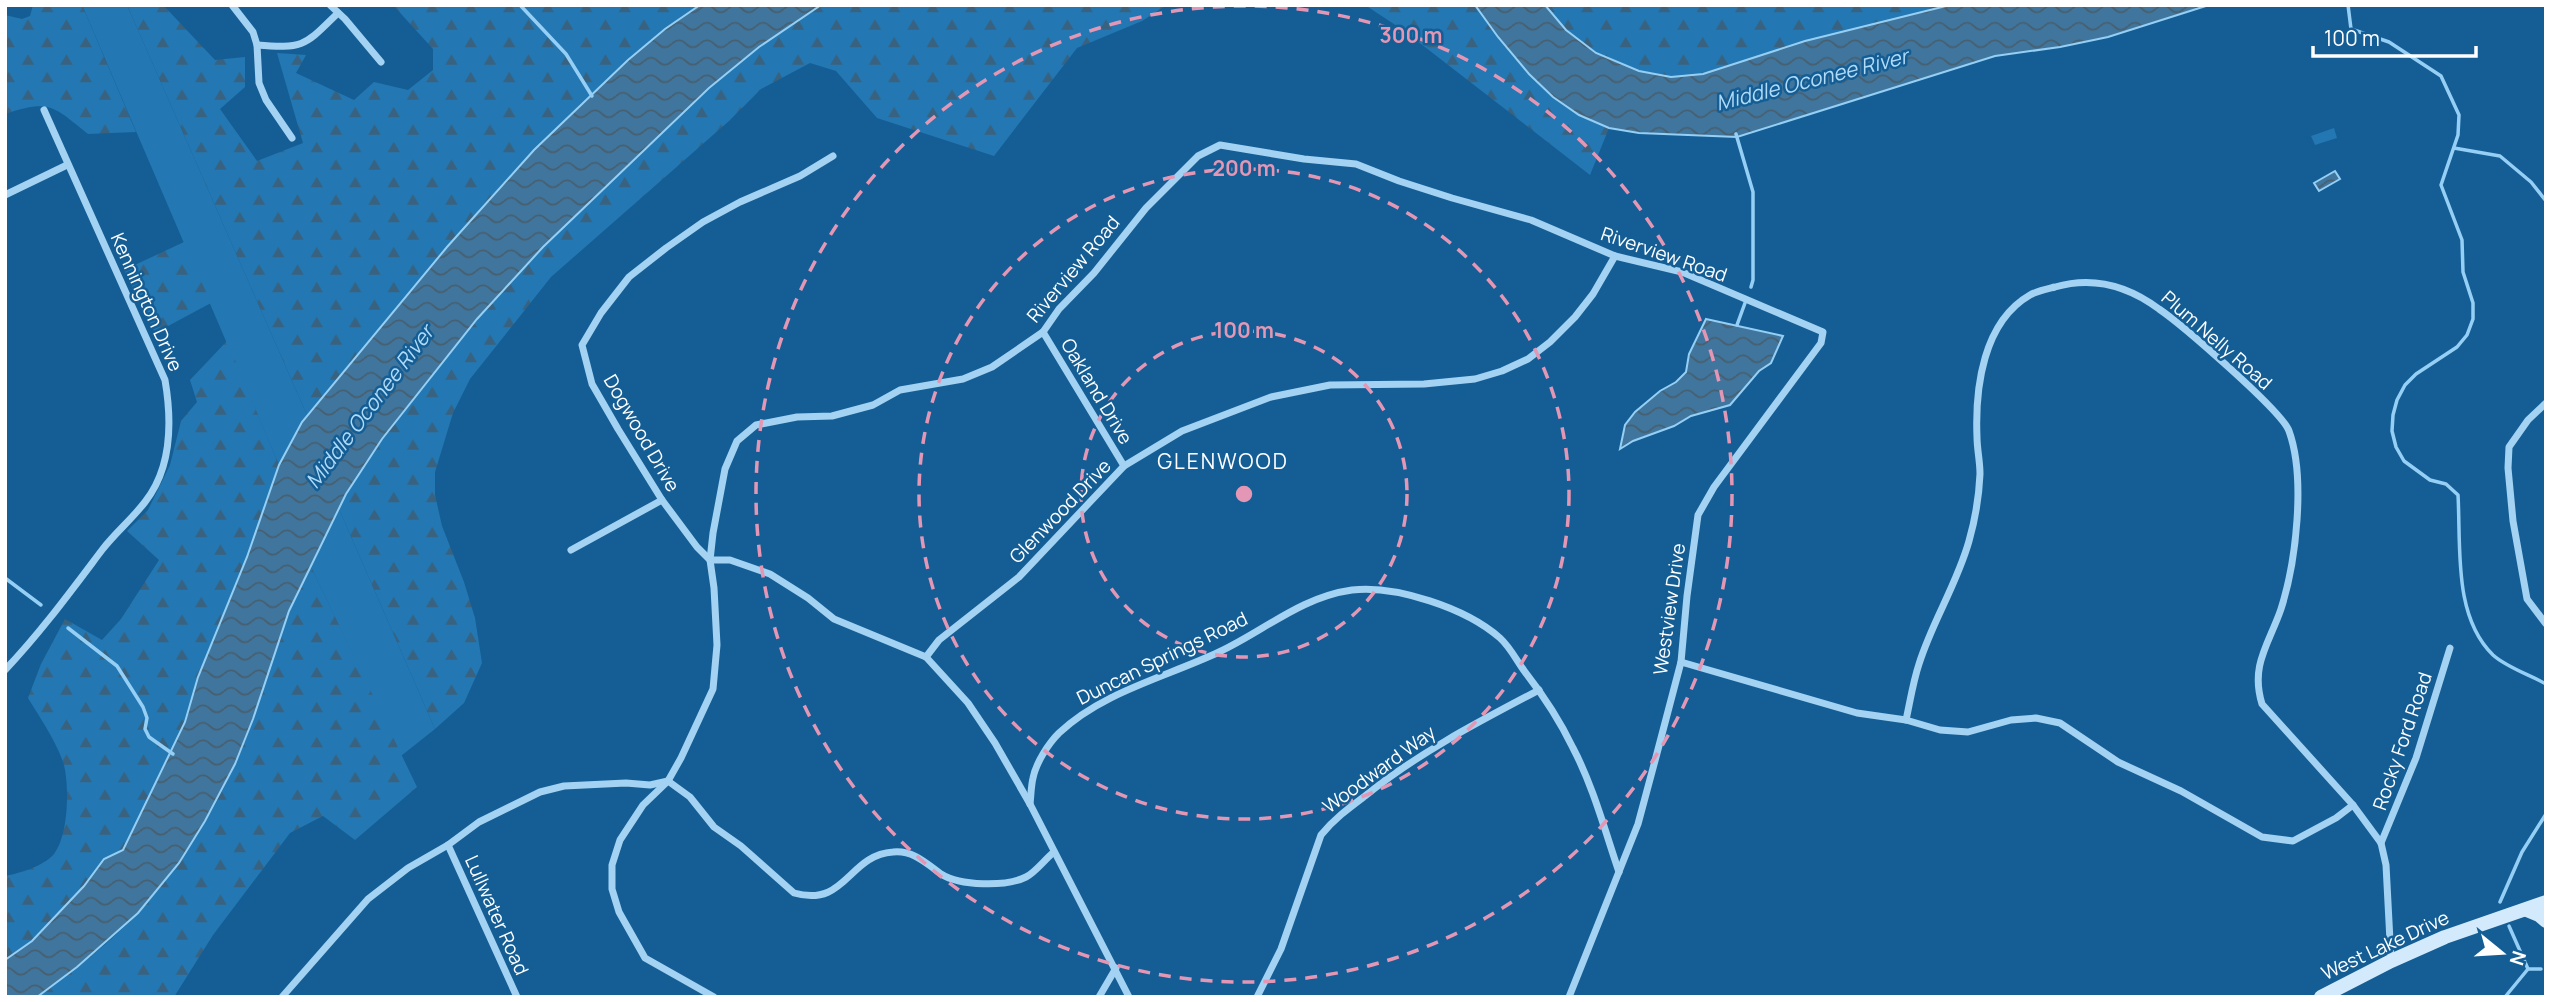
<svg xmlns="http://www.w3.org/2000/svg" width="2551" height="1002" font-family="Manrope,sans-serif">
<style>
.grass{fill:#2377b2}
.forest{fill:url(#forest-firs)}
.water{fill:url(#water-waves);stroke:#95cff5;stroke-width:2}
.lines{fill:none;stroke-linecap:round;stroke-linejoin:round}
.stream{stroke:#95cff5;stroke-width:3.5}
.street{stroke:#a3d2f2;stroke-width:7}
.secondary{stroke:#d2eafc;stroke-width:14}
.ring{fill:none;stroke:#e497b5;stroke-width:3.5;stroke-dasharray:12 9}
.labels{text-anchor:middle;stroke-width:5;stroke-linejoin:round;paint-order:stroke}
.street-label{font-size:19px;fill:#fff;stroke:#145e95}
.water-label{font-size:21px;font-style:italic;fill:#b0dbf9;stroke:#145e95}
.neighbourhood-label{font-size:21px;letter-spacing:2px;fill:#fff;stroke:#145e95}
.centre{fill:#e497b5;stroke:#145e95;stroke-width:3.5}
.ring-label{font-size:21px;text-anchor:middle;font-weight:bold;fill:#e497b5;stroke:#145e95;stroke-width:5;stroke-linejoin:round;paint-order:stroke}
</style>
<defs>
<pattern id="forest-firs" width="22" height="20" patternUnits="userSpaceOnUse" patternTransform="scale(1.75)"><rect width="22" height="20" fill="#2377b2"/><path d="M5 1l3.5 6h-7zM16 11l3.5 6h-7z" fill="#38627f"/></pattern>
<pattern id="water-waves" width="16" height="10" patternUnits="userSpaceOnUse" patternTransform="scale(1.75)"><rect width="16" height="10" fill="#40769d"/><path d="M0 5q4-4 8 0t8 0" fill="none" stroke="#475f70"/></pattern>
</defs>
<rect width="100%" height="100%" fill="#145e95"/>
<g class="grass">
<path d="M82 5H127L307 415 279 465Z"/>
<path d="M2334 128 2337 138 2315 145 2311 136Z"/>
<path d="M339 509 435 729 401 756 311 567Z"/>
</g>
<g class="forest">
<path d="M33 5H82L136 132 88 134C53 106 50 99 5 114V15L22 19 30 16Z"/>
<path d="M127 5H163L215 60 245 57V87L220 109 257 161 303 143 277 53 306 55 296 73 354 100 374 82 408 90 433 70V49L393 5H700L665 29 628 60 534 150 447 247 307 415Z"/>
<path d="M821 5H1167L1142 21 1077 48 994 156 877 118 836 71 810 63 761 89 729 121 551 277 470 379 453 413 435 472V495L442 526 464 582 475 618 482 663 464 703 435 729 339 509 354 480 382 439 477 319 531 259 721 78 772 37Z"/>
<path d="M1365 5H1475C1509 56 1550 107 1609 128L1590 175 1403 30Z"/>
<path d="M1545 5H1950L1805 41 1698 75 1671 77 1639 71 1596 53 1566 30Z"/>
<path d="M184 242 211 303 155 333 124 270Z"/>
<path d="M227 341 279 465 241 572 198 677 185 722 123 850 104 860 84 886 32 941 5 960V876C20 873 44 866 54 854 68 836 69 791 65 770 62 750 39 716 28 698L41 664 65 619 102 640 121 619 159 560 127 531 148 510 170 465 181 421 197 402 190 380Z"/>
<path d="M311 567 417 787 355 840 323 816 290 833 213 935 174 997H37C68 974 100 951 128 923 180 870 220 805 247 736 258 709 264 682 273 655 283 624 296 596 311 567Z"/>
</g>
<g class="water">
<path d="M700 5H821L759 47 709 88 543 247 477 319 382 439 346 494 289 611 253 719 235 764 205 821 179 863 138 913 77 967 37 997H5V960L32 941 84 886 104 859 123 850 185 722 198 677 247 557 279 465 302 422 447 247 534 150 628 60 665 29Z"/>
<path d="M1475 5H1545L1566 30 1596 53 1639 71 1671 77 1703 74 1805 41 1950 5H2209L2108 37 2060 47 1995 56 1737 137 1639 133 1609 128 1579 115 1553 97 1529 74 1498 37Z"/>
<path d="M2335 171 2340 179 2319 191 2314 183Z"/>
<path d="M1706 319 1783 336 1771 363 1759 371 1730 405 1691 416 1674 426 1633 441 1620 449 1625 425 1635 412 1660 391 1676 382 1686 372 1689 354Z"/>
</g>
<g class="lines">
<g class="stream">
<path d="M520 5 566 54 592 96"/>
<path d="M2348 5 2351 29 2389 42 2441 76 2459 115 2458 135 2441 185 2462 240 2463 272 2473 303V319L2467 335 2457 347 2416 374 2405 385 2397 400 2393 415 2392 431 2396 447 2404 461 2430 480 2446 484 2458 495C2461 547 2453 616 2493 655 2506 667 2530 675 2546 684"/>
<path d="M1736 134 1753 192V280L1751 287"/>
<path d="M2454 148 2500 156 2531 182 2546 201"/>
<path d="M1737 325 1745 303"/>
<path d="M5 578 41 605"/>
<path d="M68 628 117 666 143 707 147 718 145 729 149 737 173 754"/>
<path d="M2500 902 2522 852 2546 814"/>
<path d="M2509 926 2528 969"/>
<path d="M2528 969H2541"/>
<path d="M2505 997 2528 969"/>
</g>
<g class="street">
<path d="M232 5 253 32 257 45 259 83 266 100 292 138"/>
<path d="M330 5 345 19 381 62"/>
<path d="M257 45C305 49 305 45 338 13"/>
<path d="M833 156 800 176 740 202 703 222 666 248 629 277 601 313 582 345 592 384 618 429 662 500 697 547 710 560H730L770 574 808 598 834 619 926 657 968 703 995 743 1030 804 1129 997"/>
<path d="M5 195 67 165"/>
<path d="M1043 332 1124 466"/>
<path d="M2546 403 2528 420 2509 447 2508 468 2513 521 2527 599 2546 624"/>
<path d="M571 550 662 500"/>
<path d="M926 657 939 640 1019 577 1124 466 1182 431 1271 397 1330 385 1424 384 1475 379 1502 371 1528 359 1550 342 1575 317 1593 294 1615 256"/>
<path d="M1681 662 1857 713 1906 720 1940 730 1968 732 2011 720 2036 718 2060 723 2118 762 2181 791 2262 837 2293 841 2336 818 2353 805"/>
<path d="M5 670C41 632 71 591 102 550 115 533 132 519 145 502 172 468 172 421 165 380L44 110"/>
<path d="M1906 720C1910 702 1913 682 1919 664 1932 622 1957 584 1969 541 1975 520 1979 496 1980 474 1980 461 1977 449 1977 437 1975 388 1983 322 2030 295 2037 291 2047 289 2055 287 2093 276 2128 286 2159 309 2181 324 2282 411 2289 431 2306 478 2296 562 2281 609 2269 644 2250 665 2262 704L2353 805 2381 843 2386 865 2391 960"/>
<path d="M1030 804C1031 796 1031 786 1033 778 1036 763 1048 744 1059 733 1102 692 1166 677 1219 652 1264 631 1301 597 1352 590 1396 585 1466 608 1500 638 1510 647 1517 661 1525 672 1543 695 1560 721 1573 748 1593 786 1605 831 1619 872"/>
<path d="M2381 843 2416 758 2450 648"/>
<path d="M448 845 517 997"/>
<path d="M282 997 368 899 408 868 448 845 479 822 540 792 564 786 626 783 650 785 668 781 690 797 714 827 741 846 794 893C846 908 848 855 893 852 913 850 926 863 941 874 960 886 1006 887 1026 877 1036 872 1045 859 1054 852"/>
<path d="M714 997 645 958 619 912 612 889V865L620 840 643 805 668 781 681 758 713 689 717 645 714 588 710 560 713 533 725 469 737 441 756 425 797 417 832 416 873 405 900 390 963 379 992 367 1043 332 1059 309 1094 273 1146 208 1198 156 1220 145 1304 159 1356 164 1399 181 1452 198 1531 220 1615 256 1682 272 1823 332 1821 343 1714 487 1698 515 1687 596 1681 662 1656 757 1638 824 1569 997"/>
<path d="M1099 997 1116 968"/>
<path d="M1257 997 1281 949 1321 835C1334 819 1349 808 1365 796 1418 753 1478 722 1539 690"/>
</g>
<g class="secondary">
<path d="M2527 910 2539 915 2546 921"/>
<path d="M2321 997 2391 961 2445 937 2546 902"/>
</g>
</g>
<g class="ring">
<circle cx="1244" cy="494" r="163"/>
<circle cx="1244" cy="494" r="325"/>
<circle cx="1244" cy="494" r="488"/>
</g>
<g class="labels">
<g class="street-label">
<text transform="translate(1664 254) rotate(19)" y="7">Riverview Road</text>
<text transform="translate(1073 269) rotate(-50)" y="7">Riverview Road</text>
<text transform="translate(147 302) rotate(66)" y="7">Kennington Drive</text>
<text transform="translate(2217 340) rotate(41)" y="7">Plum Nelly Road</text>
<text transform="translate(1097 391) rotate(59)" y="7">Oakland Drive</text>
<text transform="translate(642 433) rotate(60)" y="7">Dogwood Drive</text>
<text transform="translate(1060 511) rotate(-46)" y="7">Glenwood Drive</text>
<text transform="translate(1669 609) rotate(-82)" y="7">Westview Drive</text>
<text transform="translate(1162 658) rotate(-26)" y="7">Duncan Springs Road</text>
<text transform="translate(2402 741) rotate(-71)" y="7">Rocky Ford Road</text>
<text transform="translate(1379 769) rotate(-36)" y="7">Woodward Way</text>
<text transform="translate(497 915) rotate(66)" y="7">Lullwater Road</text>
<text transform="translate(2385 945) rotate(-25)" y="7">West Lake Drive</text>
</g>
<g class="water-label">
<text transform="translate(1812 80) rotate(-14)" y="7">Middle Oconee River</text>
<text transform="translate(370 407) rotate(-53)" y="7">Middle Oconee River</text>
</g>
<g class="neighbourhood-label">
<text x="1223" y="469">GLENWOOD</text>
</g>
</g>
<circle cx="1244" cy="494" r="10" class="centre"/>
<g class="ring-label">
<text x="1411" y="43">300 m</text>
<text x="1244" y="176">200 m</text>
<text x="1244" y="338">100 m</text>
</g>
<rect width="2551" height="1002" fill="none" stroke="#ffffff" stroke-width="14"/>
<g transform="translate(2502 953) rotate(108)" stroke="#145e95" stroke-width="5" paint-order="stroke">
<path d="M0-5L12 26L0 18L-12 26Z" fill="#ffffff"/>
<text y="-10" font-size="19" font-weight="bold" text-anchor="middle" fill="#ffffff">N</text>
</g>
<path d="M2313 46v10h163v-10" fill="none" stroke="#ffffff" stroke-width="3.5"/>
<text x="2324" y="46" font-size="21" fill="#ffffff" stroke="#145e95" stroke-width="5" paint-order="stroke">100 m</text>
</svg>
